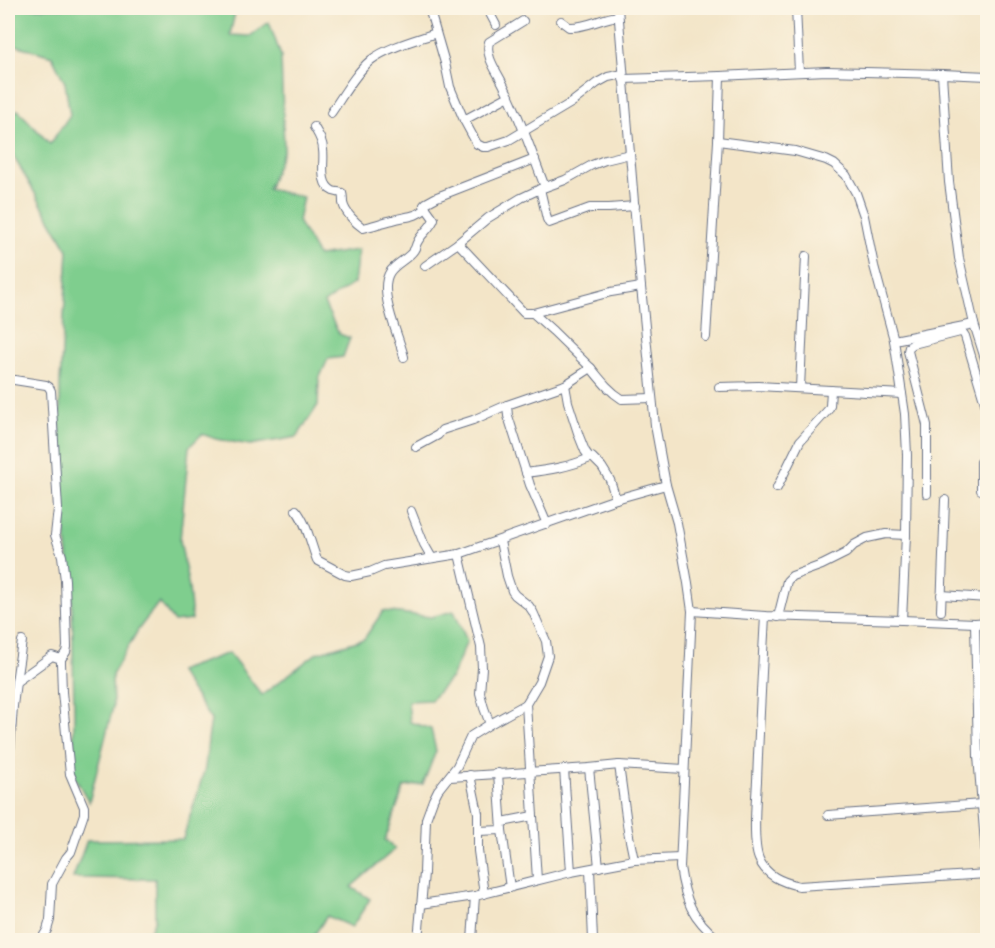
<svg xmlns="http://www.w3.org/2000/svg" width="995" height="948" font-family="'Balsamiq Sans',sans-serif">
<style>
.grass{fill:#7fce8e;stroke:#4d7e76;stroke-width:1.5}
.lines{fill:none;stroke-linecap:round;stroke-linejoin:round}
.minor-casing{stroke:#676f83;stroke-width:10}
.minor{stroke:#fff;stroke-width:8}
</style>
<rect width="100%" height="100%" fill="#fcf5e5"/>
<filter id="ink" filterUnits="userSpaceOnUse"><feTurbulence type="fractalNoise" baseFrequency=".0167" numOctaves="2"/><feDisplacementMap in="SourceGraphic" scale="12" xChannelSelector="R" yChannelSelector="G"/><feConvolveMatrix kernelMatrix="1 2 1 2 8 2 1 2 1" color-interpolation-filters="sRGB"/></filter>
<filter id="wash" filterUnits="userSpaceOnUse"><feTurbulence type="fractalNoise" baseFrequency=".008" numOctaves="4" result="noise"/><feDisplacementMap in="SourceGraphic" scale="24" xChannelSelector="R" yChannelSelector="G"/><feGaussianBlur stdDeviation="1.35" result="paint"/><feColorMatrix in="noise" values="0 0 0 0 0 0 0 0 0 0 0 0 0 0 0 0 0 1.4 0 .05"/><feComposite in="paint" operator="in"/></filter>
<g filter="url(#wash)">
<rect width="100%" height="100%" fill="#f3e5c8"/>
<g class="grass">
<path d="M8 8H236L230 35 250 36 269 22 281 56 284 149 268 189 303 197 298 221 318 256 358 250 354 283 324 303 339 334 350 338 343 357 328 359 319 379 318 405 297 437 250 445 216 439 202 434 189 447 180 540 189 588 192 620 174 622 159 602 138 630 112 675 113 707 89 802 73 774 74 714 72 591 66 538 60 462V383L68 250 8 147V115L18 110 50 144 70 115 65 83 52 56 8 43Z"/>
<path d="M383 611 431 617 454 611 467 641 452 676 431 700 408 701 410 722 431 729 436 751 423 784 404 787 385 840 395 849 351 887 370 899 352 927 327 916 311 940H146L155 919V879L73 878 87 840 183 839 205 768 208 740 211 720 178 671 229 653 262 695 317 653 364 639Z"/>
</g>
</g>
<g filter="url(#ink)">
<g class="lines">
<defs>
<g id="minor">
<path d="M429 8 445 63 450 87 464 120 477 144 483 147H488L509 140 571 103 597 83 608 77 623 74"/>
<path d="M487 8 496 25"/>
<path d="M618 8 641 287 655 425 666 485 677 523 688 583 692 611 680 867C685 901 692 918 719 940"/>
<path d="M796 8 799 72"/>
<path d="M523 21 489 42C485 56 496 70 502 82 520 116 531 151 545 187"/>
<path d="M561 21 569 27C586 28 601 18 618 16"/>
<path d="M942 74 949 182 959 258 974 324 988 368"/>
<path d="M623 79 720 76 827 71 942 74 988 76"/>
<path d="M331 113C342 97 356 72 371 60 388 47 416 40 436 33"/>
<path d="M464 120 509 96"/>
<path d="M314 127C318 134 323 141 323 150 325 161 318 184 333 191 336 192 339 192 342 193 343 196 343 200 343 203 345 213 356 223 363 228 373 226 383 222 393 220 405 216 416 218 426 208L424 205 426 203 437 197 535 159"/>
<path d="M718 141 795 151 826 160 834 164 846 175 856 193 864 216 874 266 894 340 905 414 907 455 906 535 902 620"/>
<path d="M540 189 547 219 549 223 590 208H609L635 206"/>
<path d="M458 243 524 313H533L611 292 641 287"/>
<path d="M425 266 458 243 488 218 521 198 540 189 565 180 592 165 605 160 630 154"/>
<path d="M533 313 553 331 591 368"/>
<path d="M706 337 718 141 720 76"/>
<path d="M894 340 974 324"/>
<path d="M404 357C399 336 377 291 390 272 396 263 408 259 414 250 417 245 415 246 418 241 422 233 431 228 434 219L426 208"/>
<path d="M8 379 46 385 49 387 51 391 58 509 55 535 62 556 65 580 67 647 66 652 61 659V663L62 692 70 774 84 807V814L71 852 66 858 52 884 50 920 47 930 41 940"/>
<path d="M565 385 568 402 579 436 585 451 590 458 592 457 602 467 610 480 616 499"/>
<path d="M719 387 758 386 902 394"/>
<path d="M800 388 806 256"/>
<path d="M507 405 508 416 530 485 547 524"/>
<path d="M416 447 438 435 442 430 473 420 507 405 565 385 591 368C600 379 609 391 622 399L652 398"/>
<path d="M526 473C548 470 569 467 590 458"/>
<path d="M777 488 800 441 828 410 830 406 831 390"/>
<path d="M981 490V462L983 460 988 458"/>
<path d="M927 494V425L908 351 909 347 913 344 960 332 963 333 965 336 988 413"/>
<path d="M296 510C307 523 311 545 317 560L345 575 351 576 370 572 384 566 459 554 616 499 666 485"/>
<path d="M411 511 424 544 432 558"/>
<path d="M459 554 481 647 482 668 480 693 484 708 490 724"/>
<path d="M941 595 988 598"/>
<path d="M692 611 765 616 902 620 975 623 988 622"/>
<path d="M941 611 945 500"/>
<path d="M765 616C762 671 759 726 757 781 756 799 752 843 759 859 766 876 782 882 799 886L987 874"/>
<path d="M778 617 787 581 792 576 822 565 846 553 854 545 867 538 886 534 906 535"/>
<path d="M975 623 978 756 988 881"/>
<path d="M16 682 22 641"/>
<path d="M526 704 537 880"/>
<path d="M978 756 988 755"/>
<path d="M619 765 628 831 634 860"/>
<path d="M589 768 599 867"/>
<path d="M564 769 571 872"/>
<path d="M498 773 502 830 510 888"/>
<path d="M470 775 478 813V851L484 894"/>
<path d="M450 777 589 768 619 765 684 769"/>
<path d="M8 780 13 706 16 682 52 656 61 659"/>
<path d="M828 815 982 804"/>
<path d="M502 822 533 816"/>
<path d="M478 831 502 830"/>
<path d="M590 869 593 940"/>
<path d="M421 904 475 896 571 872 634 860 680 858"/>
<path d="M418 940 424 873 426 819 433 800 438 790 457 766 471 736 490 724 526 704 539 682 548 656 546 641 533 612 529 606 515 595 512 591 507 576 500 541"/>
<path d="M472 940 475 896"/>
</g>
</defs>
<use href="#minor" class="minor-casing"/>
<use href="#minor" class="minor"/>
</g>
</g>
<rect width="995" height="948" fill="none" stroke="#fcf5e5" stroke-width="30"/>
</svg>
